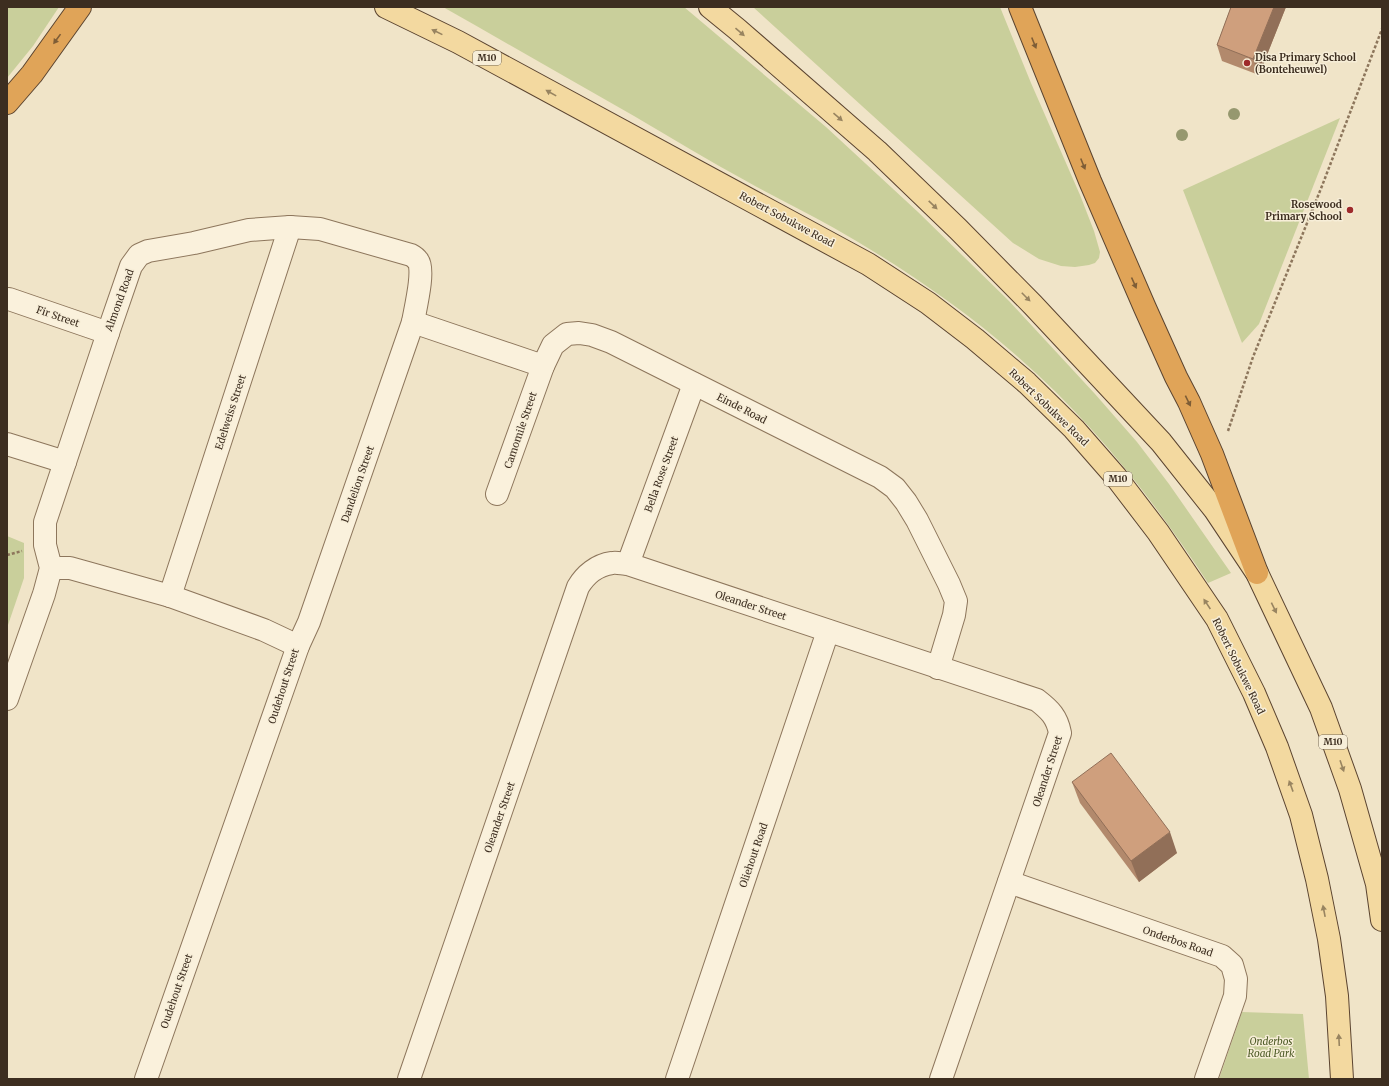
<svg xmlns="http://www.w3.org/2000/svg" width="1389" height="1086" font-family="Merriweather,serif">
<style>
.green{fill:#c9cf9b}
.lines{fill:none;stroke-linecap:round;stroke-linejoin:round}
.minor-casing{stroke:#8d765c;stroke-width:24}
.primary-casing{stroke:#5b4430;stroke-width:24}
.motorway-casing{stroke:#5b4430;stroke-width:24}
.path{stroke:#8d765c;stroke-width:2.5;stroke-dasharray:3 2;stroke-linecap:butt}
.minor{stroke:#faf1dc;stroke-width:22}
.primary{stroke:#f3d9a0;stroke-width:22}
.motorway{stroke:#e0a458;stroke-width:22}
.tree{fill:#96986f}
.wall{fill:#b2896c}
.shaded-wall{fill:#916f58}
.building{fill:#cf9f7d;stroke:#916f58}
.oneway{fill:#988460}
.oneway2{fill:#7e5d36}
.poi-dot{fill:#9e2a2b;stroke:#f7eed8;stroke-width:1.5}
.labels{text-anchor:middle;stroke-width:3;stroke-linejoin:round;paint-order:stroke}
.shield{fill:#f7eed8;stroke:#756857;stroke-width:1}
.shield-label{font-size:9px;font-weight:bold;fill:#3d2e20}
.poi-label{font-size:10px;font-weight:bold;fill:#3d2e20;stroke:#f7eed8;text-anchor:start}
.street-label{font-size:10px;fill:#3d2e20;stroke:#f7eed8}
.park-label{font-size:10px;font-style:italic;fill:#4d5a26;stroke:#f7eed8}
</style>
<rect width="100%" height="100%" fill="#f0e4c8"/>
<g class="green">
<path d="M7 7H59L33 46 7 78Z"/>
<path d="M443 7H684L826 127 918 212 1009 301 1095 394 1137 442 1169 484 1231 573 1208 583C1153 499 1093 422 1017 356 961 307 899 265 834 228 806 212 776 198 748 182 709 161 672 138 634 116 570 80 507 43 443 7Z"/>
<path d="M753 7H1000L1031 83 1080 195 1094 231 1100 252 1099 258 1095 263 1089 265 1075 267 1061 266 1039 259 1013 243Z"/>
<path d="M1340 118 1259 324 1242 343 1183 190Z"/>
<path d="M7 536 24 543V578L7 628Z"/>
<path d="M1242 1012 1303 1014 1309 1079H1219Z"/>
</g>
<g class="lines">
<defs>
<g id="minor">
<path d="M9 299 108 333"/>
<path d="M413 322 543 366"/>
<path d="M7 444 65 462"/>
<path d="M497 494 543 366 553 345 567 334 579 333 592 335 611 342 880 477 895 488 906 502 917 520 949 584 956 601 954 615 938 668"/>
<path d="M628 564 694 384"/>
<path d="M51 568H70L170 596 264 630 298 646"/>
<path d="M170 596 290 227"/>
<path d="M7 699 44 594 51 568 45 545V522L110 327 131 266 139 255 148 251 194 243 249 230 290 227 320 229 411 255C413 256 416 258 418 261 425 269 415 310 413 322L309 622 298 646 146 1079"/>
<path d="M1009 882 1222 956 1232 965 1236 979 1235 996 1206 1079"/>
<path d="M409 1079 578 587C585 575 597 565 612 563 617 562 623 564 628 564L1037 700C1050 710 1057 717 1060 733L941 1079"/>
<path d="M677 1079 828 631"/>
</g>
<g id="primary">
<path d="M386 7 458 42 868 264 928 303 975 339 1027 383 1074 429 1116 477 1158 532 1217 619 1254 693 1277 747 1301 815 1317 879 1329 939 1337 996 1342 1079"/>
<path d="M710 7 737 29 877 151 958 229 1033 305 1161 442 1215 510 1257 573 1321 708 1350 789 1377 884 1382 920"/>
</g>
<g id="motorway">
<path d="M1020 7 1090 181 1145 308 1176 377 1189 402 1212 454 1257 573"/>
<path d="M7 103 32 74 80 7"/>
</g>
</defs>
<use href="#minor" class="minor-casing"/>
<use href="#primary" class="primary-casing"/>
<use href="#motorway" class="motorway-casing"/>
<g class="path">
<path d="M1228 431 1253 357 1322 186 1382 29"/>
<path d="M7 555 22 551"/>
</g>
<use href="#minor" class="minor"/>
<use href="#primary" class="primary"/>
<use href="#motorway" class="motorway"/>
</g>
<g class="tree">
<circle cx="1234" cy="114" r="6"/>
<circle cx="1182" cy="135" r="6"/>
</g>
<g class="wall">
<path d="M1231 7H1286L1259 75 1222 61 1217 45Z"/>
<path d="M1072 782 1177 853 1139 882 1080 803Z"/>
</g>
<g class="shaded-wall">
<path d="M1274 7H1286L1259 75 1253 59Z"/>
<path d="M1170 832 1177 853 1139 882 1131 861Z"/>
</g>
<g class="building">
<path d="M1231 7H1274L1253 59 1217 45Z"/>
<path d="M1111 753 1170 832 1131 861 1072 782Z"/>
</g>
<defs><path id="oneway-solid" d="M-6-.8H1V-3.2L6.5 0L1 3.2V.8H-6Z"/></defs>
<g class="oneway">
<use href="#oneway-solid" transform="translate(437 32) rotate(-154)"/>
<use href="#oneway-solid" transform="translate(740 32) rotate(41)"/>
<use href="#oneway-solid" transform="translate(551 93) rotate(-151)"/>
<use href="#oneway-solid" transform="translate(838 117) rotate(41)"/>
<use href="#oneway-solid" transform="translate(933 205) rotate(44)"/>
<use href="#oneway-solid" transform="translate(1026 297) rotate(45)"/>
<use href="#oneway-solid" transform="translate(1207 604) rotate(-124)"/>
<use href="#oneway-solid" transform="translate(1274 608) rotate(64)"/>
<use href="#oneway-solid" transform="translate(1342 766) rotate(71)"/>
<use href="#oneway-solid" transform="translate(1291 786) rotate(-110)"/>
<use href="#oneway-solid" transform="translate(1324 911) rotate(-101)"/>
<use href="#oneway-solid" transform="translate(1339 1040) rotate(-93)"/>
</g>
<g class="oneway2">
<use href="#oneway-solid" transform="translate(57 39) rotate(126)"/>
<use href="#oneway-solid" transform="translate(1034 43) rotate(68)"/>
<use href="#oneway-solid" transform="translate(1083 164) rotate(68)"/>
<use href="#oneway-solid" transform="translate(1134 283) rotate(66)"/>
<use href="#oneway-solid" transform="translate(1188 401) rotate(64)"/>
</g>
<g class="poi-dot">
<circle cx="1247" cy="63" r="4"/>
<circle cx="1350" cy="210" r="4"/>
</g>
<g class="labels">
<g class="shield">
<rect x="473" y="51" width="28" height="14" rx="3"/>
<rect x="1104" y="472" width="28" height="14" rx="3"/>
<rect x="1319" y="735" width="28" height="14" rx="3"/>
</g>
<g class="shield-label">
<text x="487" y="61">M10</text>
<text x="1118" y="482">M10</text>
<text x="1333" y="745">M10</text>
</g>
<g class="poi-label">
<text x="1255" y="61">Disa Primary School<tspan x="1255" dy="12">(Bonteheuwel)</tspan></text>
<text x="1342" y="208" text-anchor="end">Rosewood<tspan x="1342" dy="12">Primary School</tspan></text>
</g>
<g class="street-label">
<text transform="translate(787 219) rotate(28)" y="4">Robert Sobukwe Road</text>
<text transform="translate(119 300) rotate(-70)" y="4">Almond Road</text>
<text transform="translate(58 316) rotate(19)" y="4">Fir Street</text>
<text transform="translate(1049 407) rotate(44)" y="4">Robert Sobukwe Road</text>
<text transform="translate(742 408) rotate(27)" y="4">Einde Road</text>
<text transform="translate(230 412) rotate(-72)" y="4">Edelweiss Street</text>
<text transform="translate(520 430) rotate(-71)" y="4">Camomile Street</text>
<text transform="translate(661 474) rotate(-70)" y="4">Bella Rose Street</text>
<text transform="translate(357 484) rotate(-71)" y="4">Dandelion Street</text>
<text transform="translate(751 605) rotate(18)" y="4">Oleander Street</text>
<text transform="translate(1239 666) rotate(64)" y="4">Robert Sobukwe Road</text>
<text transform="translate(283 686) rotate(-72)" y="4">Oudehout Street</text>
<text transform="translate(1047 771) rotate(-72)" y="4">Oleander Street</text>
<text transform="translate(499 817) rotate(-71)" y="4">Oleander Street</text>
<text transform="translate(753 855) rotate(-71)" y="4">Oliehout Road</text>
<text transform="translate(1178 941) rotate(19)" y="4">Onderbos Road</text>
<text transform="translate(176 991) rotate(-71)" y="4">Oudehout Street</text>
</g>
<g class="park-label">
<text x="1271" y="1045">Onderbos<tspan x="1271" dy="12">Road Park</tspan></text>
</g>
</g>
<rect width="1389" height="1086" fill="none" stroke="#3d2e20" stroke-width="16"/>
</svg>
